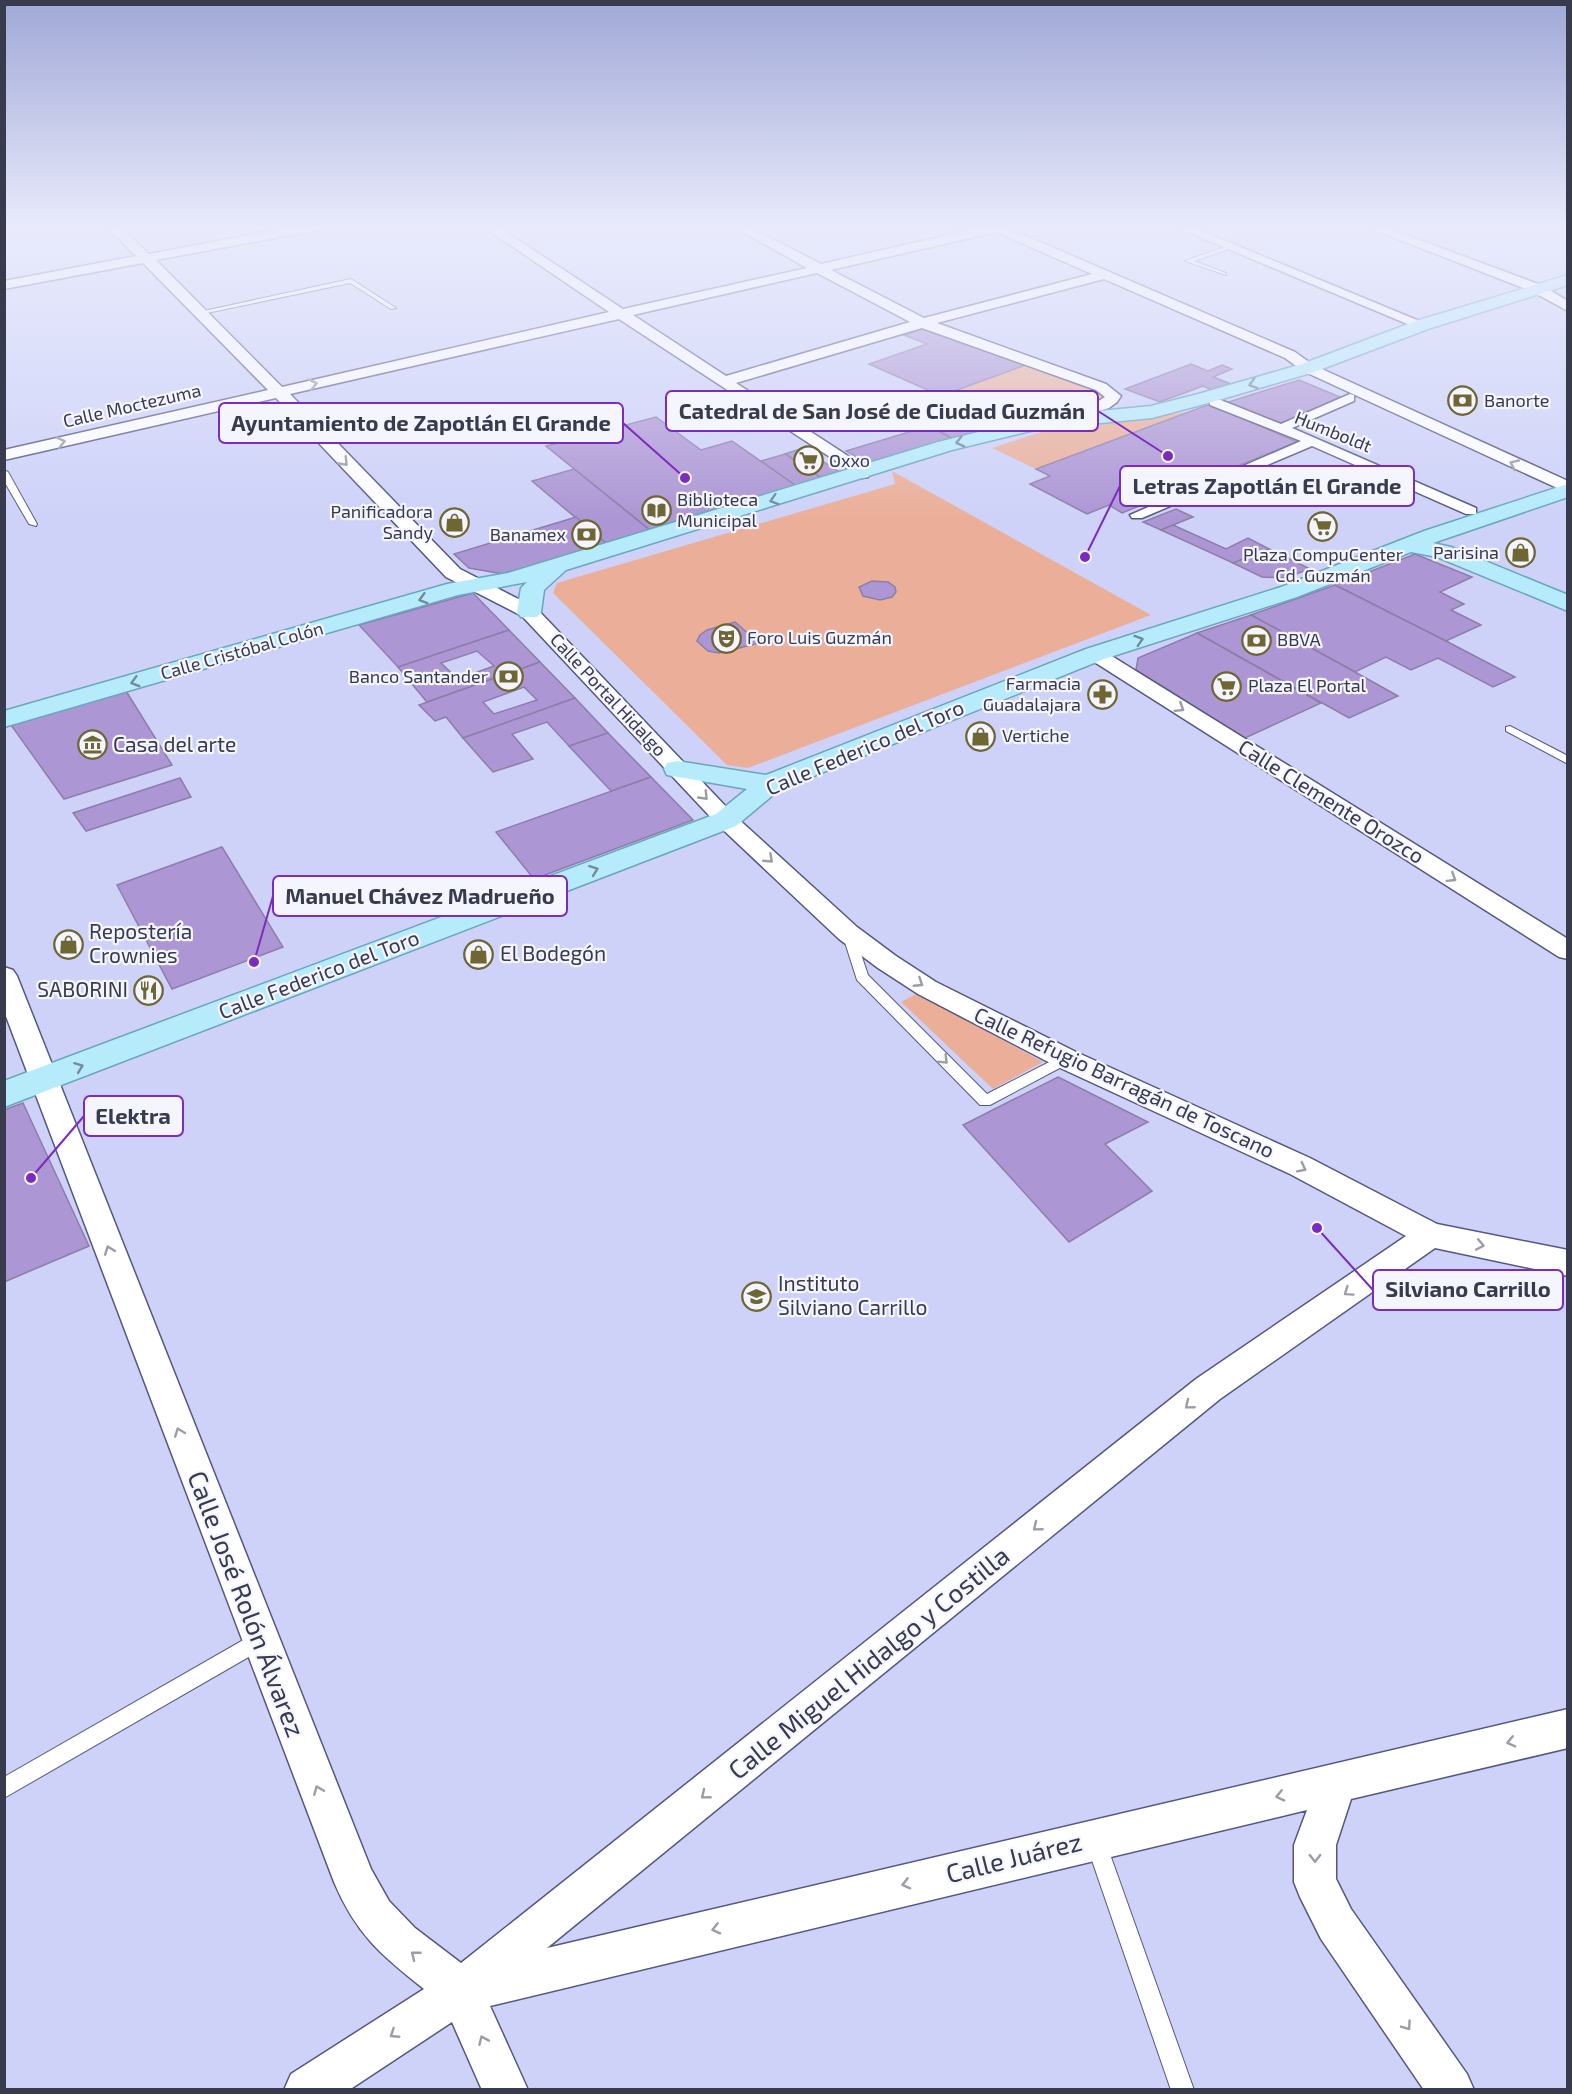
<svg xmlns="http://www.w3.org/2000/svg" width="1572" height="2094" font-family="'Exo 2',sans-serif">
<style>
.green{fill:#ebaf99}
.building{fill:#ad96d4;stroke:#8d7ea8;stroke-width:1.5;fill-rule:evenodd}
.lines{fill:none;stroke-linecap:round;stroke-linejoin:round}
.service-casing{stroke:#54577f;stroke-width:2}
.pedestrian-casing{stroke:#54577f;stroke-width:3}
.minor-casing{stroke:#54577f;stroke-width:3}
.primary-casing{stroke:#6ba5bd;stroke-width:3}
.service{fill:#fff;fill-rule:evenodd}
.pedestrian{fill:#fff;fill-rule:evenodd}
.minor{fill:#fff;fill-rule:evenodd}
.primary{fill:#b6ebfc;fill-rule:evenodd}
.oneway{stroke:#9c9ca6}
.oneway2{stroke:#718a9c}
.labels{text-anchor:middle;stroke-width:4.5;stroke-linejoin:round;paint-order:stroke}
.far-poi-label{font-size:18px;fill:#383a4d;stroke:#f4f5ff;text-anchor:start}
.far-street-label{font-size:18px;fill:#383a4d;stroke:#f4f5ff}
.poi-label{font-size:21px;fill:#383a4d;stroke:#f4f5ff;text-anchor:start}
.street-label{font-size:21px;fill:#383a4d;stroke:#f4f5ff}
.near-street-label{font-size:26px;fill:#383a4d;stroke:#f4f5ff}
.leader{fill:none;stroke:#7b2cbf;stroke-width:2}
.callout-dot{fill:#7b2cbf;stroke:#f4f5ff;stroke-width:2}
.callout{fill:#f4f5ff;stroke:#7b2cbf;stroke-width:2}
.callout-label{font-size:22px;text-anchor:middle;font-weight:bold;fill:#383a4d}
</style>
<rect width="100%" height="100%" fill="#ced2f8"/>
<g class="green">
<path d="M1028 364 1094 389 1104 396 1095 403 990 431 926 402Z"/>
<path d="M1188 412 1036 469 992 448 1054 428Z"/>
<path d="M892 471 1151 615 748 768 727 765 553 593 557 583 895 484Z"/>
<path d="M918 993 1043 1062 993 1089 901 1002Z"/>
</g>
<g class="building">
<path d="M928 328 1028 364 941 396 869 364 927 344 904 335Z"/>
<path d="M1191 364 1208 371 1222 365 1232 369 1213 377 1231 384 1214 391 1203 386 1160 402 1125 389Z"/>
<path d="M1299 380 1340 397 1280 426 1225 403Z"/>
<path d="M926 402 937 407 923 411 944 422 960 417 986 429 953 439 893 406 907 403 913 406Z"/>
<path d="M1210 404 1297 442 1122 513 1109 505 1087 514 1030 484 1050 476 1036 469Z"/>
<path d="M656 417 701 450 732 441 798 487 651 531 546 446Z"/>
<path d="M929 426 953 439 870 465 846 451Z"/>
<path d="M803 448 842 474 823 479 785 454Z"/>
<path d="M785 454 823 479 798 487 761 461Z"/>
<path d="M574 469 651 531 607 544 532 481Z"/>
<path d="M1176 509 1193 517 1161 530 1143 522Z"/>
<path d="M576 517 607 544 503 574 469 568 454 554Z"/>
<path d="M1173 525 1226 549 1248 538 1269 549 1233 563 1161 530Z"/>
<path d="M1269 549 1310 569 1285 578 1262 577 1233 563Z"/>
<path d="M1415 554 1472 577 1440 592 1464 604 1451 610 1481 625 1446 641 1335 585Z"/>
<path d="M872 581 888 582 895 587 896 592 892 597 880 600 863 596 859 587Z"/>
<path d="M1335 585 1446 641 1515 677 1493 687 1438 658 1411 670 1386 657 1355 672 1251 615Z"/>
<path d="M473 593 509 630 398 667 359 625Z"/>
<path d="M1251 615 1355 672 1398 696 1349 718 1197 633Z"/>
<path d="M735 622 759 643 719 653 708 651 697 641 700 635 707 630Z"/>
<path d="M509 630 540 662 427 702 398 667ZM477 651 494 666 458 679 441 663Z"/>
<path d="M1197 633 1321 703 1245 738 1136 670 1138 658Z"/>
<path d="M540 662 575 698 463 738 446 717 435 721 419 705ZM524 687 537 700 494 714 483 702Z"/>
<path d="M126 691 172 765 64 799 11 725Z"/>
<path d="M575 698 608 733 569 746 547 722 512 734 533 759 493 772 463 738Z"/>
<path d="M608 733 651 777 611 791 569 746Z"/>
<path d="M651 777 693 820 534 879 496 832Z"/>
<path d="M180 778 191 797 86 831 73 813Z"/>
<path d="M222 847 283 947 172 989 117 885Z"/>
<path d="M1058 1077 1148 1122 1105 1144 1152 1191 1069 1242 963 1125Z"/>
<path d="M23 1103 89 1246 4 1282V1110Z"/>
</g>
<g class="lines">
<defs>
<g id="service">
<path d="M1230 245 1232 248 1194 261 1226 273V275L1185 261Z"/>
<path d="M351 279 396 308 391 309 350 283 202 314 199 312Z"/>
<path d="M4 470 8 472 37 524 36 526 29 524 4 481Z"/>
<path d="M1510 726 1568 756V764L1506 731V727Z"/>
<path d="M848 929 854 933 868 975 987 1094 1061 1056H1071L1073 1059 1071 1062 990 1105H980L857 980 842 933Z"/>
<path d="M259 1631 266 1633 268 1640 266 1647 4 1798V1777Z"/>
<path d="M1096 1833 1103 1836 1106 1843 1194 2090H1171L1086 1843 1089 1836Z"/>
</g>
<path id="pedestrian" d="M1350 394 1354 395V401L1292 428 1476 508V514H1466L1312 446 1142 518H1132L1130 515 1301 441 1210 405V399H1218L1281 424Z"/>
<g id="minor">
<path d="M106 226H119L149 254 297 226H324L318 230 156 260 282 387 609 312 482 226H497L623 309 807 268 732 226H748L821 264 987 226H1012L1010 229 1295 352 1313 365 1568 481V493L1303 371 1285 358 1104 279 937 323 1106 384 1121 396 1117 402 1109 408 1039 428 1033 426 1031 423 1033 420 1097 402 1105 397 1096 390 922 328 736 383 868 469 870 473 868 477 862 478 619 319 290 394 460 569 536 608 734 815 857 927 896 956 936 982 1076 1052 1310 1158 1437 1224 1568 1250V1276L1435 1248 1220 1399 547 1948 1568 1709V1748L1351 1799 1336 1845V1879L1351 1909 1467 2074 1474 2090H1424L1321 1939 1300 1897 1294 1882V1845L1307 1810 490 2006 528 2090H482L452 2022 349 2090H284L291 2074 424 1989C381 1955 356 1934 334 1882L4 1011V967L13 970 17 976 371 1869 389 1901 415 1928 461 1963 1196 1379 1406 1236 1290 1174 1056 1066 918 994 878 968 839 939 718 825 522 616 446 577 276 398 4 460V450L268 390 143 263 4 289V281L136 256ZM996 232 1092 274 924 318 831 270ZM817 273 910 322 726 376 633 315Z"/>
<path d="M1173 226H1190L1429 325 1422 329 1417 328Z"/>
<path d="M1364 226H1382L1541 285 1568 301V311L1531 291Z"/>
<path d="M1095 648 1102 650 1568 939V959L1559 957 1088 658 1085 654 1088 650Z"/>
</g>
<g id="primary">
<path d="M1568 275V285L1428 329 1314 372 1212 402 1152 418 1039 429 952 450 566 570 544 590 541 612 537 617H521L517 612 521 588 527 582 458 595 4 727V711L447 584 508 573 938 442 1039 417 1151 406 1198 394 1302 364 1416 321Z"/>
<path d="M1568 484V497L1433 543 1451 547 1568 595V611L1437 557 1411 552 1297 597 1104 659 779 790 736 826 4 1107V1081L716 814 747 789 667 775 664 769 667 763 677 761 766 775 1086 649 1281 587 1424 531Z"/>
</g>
</defs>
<use href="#service" class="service-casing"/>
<use href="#pedestrian" class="pedestrian-casing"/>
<use href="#minor" class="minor-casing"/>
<use href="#primary" class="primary-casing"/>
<use href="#service" class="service"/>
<use href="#pedestrian" class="pedestrian"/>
<use href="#minor" class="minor"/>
<use href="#primary" class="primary"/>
</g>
<defs><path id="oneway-chevron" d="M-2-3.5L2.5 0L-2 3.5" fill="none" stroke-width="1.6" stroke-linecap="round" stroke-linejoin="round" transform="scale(1.5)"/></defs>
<g class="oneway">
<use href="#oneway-chevron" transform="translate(313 384) rotate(-13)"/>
<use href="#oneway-chevron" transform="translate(61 442) rotate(-13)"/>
<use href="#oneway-chevron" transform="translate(344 462) rotate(46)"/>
<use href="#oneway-chevron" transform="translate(1514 464) rotate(-155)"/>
<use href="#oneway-chevron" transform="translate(1180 708) rotate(32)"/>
<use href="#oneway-chevron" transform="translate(704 796) rotate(46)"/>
<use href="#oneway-chevron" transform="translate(769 859) rotate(43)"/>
<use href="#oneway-chevron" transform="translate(1452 878) rotate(32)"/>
<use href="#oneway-chevron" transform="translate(919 983) rotate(33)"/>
<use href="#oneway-chevron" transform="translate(944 1060) rotate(45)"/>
<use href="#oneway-chevron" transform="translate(1302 1168) rotate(27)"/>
<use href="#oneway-chevron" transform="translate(1480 1245) rotate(11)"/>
<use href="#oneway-chevron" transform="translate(109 1250) rotate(-111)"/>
<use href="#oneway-chevron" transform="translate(1348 1292) rotate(145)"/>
<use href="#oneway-chevron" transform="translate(1189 1405) rotate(141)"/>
<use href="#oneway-chevron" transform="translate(179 1432) rotate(-111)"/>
<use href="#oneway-chevron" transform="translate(1037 1527) rotate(141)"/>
<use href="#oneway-chevron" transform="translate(1511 1742) rotate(167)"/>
<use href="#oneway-chevron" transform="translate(318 1790) rotate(-112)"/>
<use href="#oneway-chevron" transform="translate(705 1795) rotate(141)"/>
<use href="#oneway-chevron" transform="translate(1280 1796) rotate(167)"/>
<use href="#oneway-chevron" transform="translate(1315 1858) rotate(89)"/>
<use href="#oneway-chevron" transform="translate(906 1884) rotate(166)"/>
<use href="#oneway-chevron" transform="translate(716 1929) rotate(166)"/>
<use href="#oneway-chevron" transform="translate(415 1955) rotate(-142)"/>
<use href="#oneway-chevron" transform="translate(1407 2026) rotate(55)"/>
<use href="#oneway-chevron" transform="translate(394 2034) rotate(147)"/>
<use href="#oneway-chevron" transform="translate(483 2040) rotate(-114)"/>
</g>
<g class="oneway2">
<use href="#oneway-chevron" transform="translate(1253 384) rotate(164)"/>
<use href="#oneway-chevron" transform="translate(960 442) rotate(167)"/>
<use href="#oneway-chevron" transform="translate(774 500) rotate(163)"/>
<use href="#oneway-chevron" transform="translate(423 599) rotate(164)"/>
<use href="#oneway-chevron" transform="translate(1139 640) rotate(-18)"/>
<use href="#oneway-chevron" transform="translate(135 682) rotate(164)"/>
<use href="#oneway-chevron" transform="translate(594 870) rotate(-21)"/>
<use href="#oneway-chevron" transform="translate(79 1067) rotate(-21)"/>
</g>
<linearGradient id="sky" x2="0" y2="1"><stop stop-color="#a0a8d7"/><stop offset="0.44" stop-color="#e9ebfc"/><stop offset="1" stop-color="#e9ebfc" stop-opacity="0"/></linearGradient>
<rect width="1572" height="519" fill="url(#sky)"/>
<defs>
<symbol id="bank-ring" viewBox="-11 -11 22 22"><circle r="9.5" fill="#f4f5ff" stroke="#6e6633" stroke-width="1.5"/><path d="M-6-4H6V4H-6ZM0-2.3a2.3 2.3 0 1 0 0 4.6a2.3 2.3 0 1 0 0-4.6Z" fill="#6e6633"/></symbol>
<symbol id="supermarket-ring" viewBox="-11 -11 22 22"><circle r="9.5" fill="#f4f5ff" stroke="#6e6633" stroke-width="1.5"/><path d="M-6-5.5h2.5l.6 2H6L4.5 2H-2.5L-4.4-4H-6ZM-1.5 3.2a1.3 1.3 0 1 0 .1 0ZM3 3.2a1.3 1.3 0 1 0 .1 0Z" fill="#6e6633"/></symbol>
<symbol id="library-ring" viewBox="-11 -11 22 22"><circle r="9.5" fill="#f4f5ff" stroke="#6e6633" stroke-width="1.5"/><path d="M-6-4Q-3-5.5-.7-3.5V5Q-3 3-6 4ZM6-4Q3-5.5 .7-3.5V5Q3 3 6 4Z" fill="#6e6633"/></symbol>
<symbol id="shop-ring" viewBox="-11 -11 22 22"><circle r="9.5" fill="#f4f5ff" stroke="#6e6633" stroke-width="1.5"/><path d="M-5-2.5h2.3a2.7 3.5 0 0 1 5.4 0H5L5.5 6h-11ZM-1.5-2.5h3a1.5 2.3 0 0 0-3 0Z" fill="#6e6633"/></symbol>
<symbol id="theatre-ring" viewBox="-11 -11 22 22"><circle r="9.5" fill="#f4f5ff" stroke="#6e6633" stroke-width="1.5"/><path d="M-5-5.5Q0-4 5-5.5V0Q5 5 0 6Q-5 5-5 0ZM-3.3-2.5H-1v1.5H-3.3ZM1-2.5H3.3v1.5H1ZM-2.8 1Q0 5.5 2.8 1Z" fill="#6e6633"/></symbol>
<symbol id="pharmacy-ring" viewBox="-11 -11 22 22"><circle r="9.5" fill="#f4f5ff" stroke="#6e6633" stroke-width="1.5"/><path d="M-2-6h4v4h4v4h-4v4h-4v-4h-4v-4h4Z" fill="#6e6633"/></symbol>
<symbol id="museum-ring" viewBox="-11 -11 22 22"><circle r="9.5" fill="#f4f5ff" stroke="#6e6633" stroke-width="1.5"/><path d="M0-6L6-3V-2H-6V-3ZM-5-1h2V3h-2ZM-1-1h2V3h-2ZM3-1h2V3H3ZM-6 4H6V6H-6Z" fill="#6e6633"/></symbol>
<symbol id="restaurant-ring" viewBox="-11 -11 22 22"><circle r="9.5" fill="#f4f5ff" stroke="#6e6633" stroke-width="1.5"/><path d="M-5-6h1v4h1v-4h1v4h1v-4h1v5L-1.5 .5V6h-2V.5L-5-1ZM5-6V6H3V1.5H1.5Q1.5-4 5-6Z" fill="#6e6633"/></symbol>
<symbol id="school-ring" viewBox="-11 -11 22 22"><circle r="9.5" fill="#f4f5ff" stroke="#6e6633" stroke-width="1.5"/><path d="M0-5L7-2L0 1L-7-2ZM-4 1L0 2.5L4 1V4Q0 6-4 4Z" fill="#6e6633"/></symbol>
</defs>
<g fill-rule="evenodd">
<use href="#bank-ring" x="1446" y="384" width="33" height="33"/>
<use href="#supermarket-ring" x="792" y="444" width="33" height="33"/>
<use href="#library-ring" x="640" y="494" width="33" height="33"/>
<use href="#shop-ring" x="438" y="506" width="33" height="33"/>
<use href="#supermarket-ring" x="1306" y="510" width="33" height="33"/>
<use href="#bank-ring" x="570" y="518" width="33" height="33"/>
<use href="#shop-ring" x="1504" y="536" width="33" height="33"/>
<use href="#theatre-ring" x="710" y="622" width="33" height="33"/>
<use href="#bank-ring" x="1240" y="624" width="33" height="33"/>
<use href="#bank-ring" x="492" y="660" width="33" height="33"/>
<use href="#supermarket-ring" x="1210" y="670" width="33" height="33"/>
<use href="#pharmacy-ring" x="1086" y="678" width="33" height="33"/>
<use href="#shop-ring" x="964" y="720" width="33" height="33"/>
<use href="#museum-ring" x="76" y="728" width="33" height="33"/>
<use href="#shop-ring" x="52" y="928" width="33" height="33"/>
<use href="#shop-ring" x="462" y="938" width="33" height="33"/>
<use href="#restaurant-ring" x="132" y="974" width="33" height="33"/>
<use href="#school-ring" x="740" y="1280" width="33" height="33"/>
</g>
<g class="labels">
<g class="far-poi-label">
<text x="1484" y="407">Banorte</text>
<text x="829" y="467">Oxxo</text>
<text x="677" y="506">Biblioteca<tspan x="677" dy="21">Municipal</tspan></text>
<text x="433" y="518" text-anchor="end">Panificadora<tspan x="433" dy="21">Sandy</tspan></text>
<text x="566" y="541" text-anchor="end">Banamex</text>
<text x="1499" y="559" text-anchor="end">Parisina</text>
<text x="1323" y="561" text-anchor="middle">Plaza CompuCenter<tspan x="1323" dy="21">Cd. Guzmán</tspan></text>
<text x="747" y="644">Foro Luis Guzmán</text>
<text x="1277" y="646">BBVA</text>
<text x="488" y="683" text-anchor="end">Banco Santander</text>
<text x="1081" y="690" text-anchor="end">Farmacia<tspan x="1081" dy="21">Guadalajara</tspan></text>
<text x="1248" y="692">Plaza El Portal</text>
<text x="1002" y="742">Vertiche</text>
</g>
<g class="far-street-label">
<text transform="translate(132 406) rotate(-13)" y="6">Calle Moctezuma</text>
<text transform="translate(1333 432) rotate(22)" y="6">Humboldt</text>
<text transform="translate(242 651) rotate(-16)" y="6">Calle Cristóbal Colón</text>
<text transform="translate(608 695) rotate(47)" y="6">Calle Portal Hidalgo</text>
</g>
<g class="poi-label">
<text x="113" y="752">Casa del arte</text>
<text x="89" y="939">Repostería<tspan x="89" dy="24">Crownies</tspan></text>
<text x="500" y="961">El Bodegón</text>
<text x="128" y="997" text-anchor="end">SABORINI</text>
<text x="778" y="1291">Instituto<tspan x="778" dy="24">Silviano Carrillo</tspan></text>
</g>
<g class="street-label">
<text transform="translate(865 748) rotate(-23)" y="7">Calle Federico del Toro</text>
<text transform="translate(1331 802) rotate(32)" y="7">Calle Clemente Orozco</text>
<text transform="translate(319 975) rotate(-21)" y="7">Calle Federico del Toro</text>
<text transform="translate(1124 1083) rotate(25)" y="7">Calle Refugio Barragán de Toscano</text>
</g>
<g class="near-street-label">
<text transform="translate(246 1604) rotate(69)" y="9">Calle José Rolón Álvarez</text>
<text transform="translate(869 1663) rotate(-39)" y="9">Calle Miguel Hidalgo y Costilla</text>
<text transform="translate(1014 1858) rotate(-14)" y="9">Calle Juárez</text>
</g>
</g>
<path class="leader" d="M1168 456L1098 411M685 478L623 423M1085 557L1120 486M254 962L273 896M31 1178L84 1116M1317 1228L1373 1290"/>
<g class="callout-dot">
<circle cx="1168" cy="456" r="6"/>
<circle cx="685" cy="478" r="6"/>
<circle cx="1085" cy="557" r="6"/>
<circle cx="254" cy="962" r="6"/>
<circle cx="31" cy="1178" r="6"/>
<circle cx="1317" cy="1228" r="6"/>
</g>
<g class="callout">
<rect x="666" y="391" width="432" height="40" rx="6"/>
<rect x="219" y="403" width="404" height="40" rx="6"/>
<rect x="1120" y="466" width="294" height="40" rx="6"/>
<rect x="273" y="876" width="294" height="40" rx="6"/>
<rect x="84" y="1096" width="99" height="40" rx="6"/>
<rect x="1373" y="1270" width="190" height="40" rx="6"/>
</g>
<g class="callout-label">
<text x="882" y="419">Catedral de San José de Ciudad Guzmán</text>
<text x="421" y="431">Ayuntamiento de Zapotlán El Grande</text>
<text x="1267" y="494">Letras Zapotlán El Grande</text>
<text x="420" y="904">Manuel Chávez Madrueño</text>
<text x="133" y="1124">Elektra</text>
<text x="1468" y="1297">Silviano Carrillo</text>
</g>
<rect width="1572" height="2094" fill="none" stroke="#383a4d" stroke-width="12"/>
</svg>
